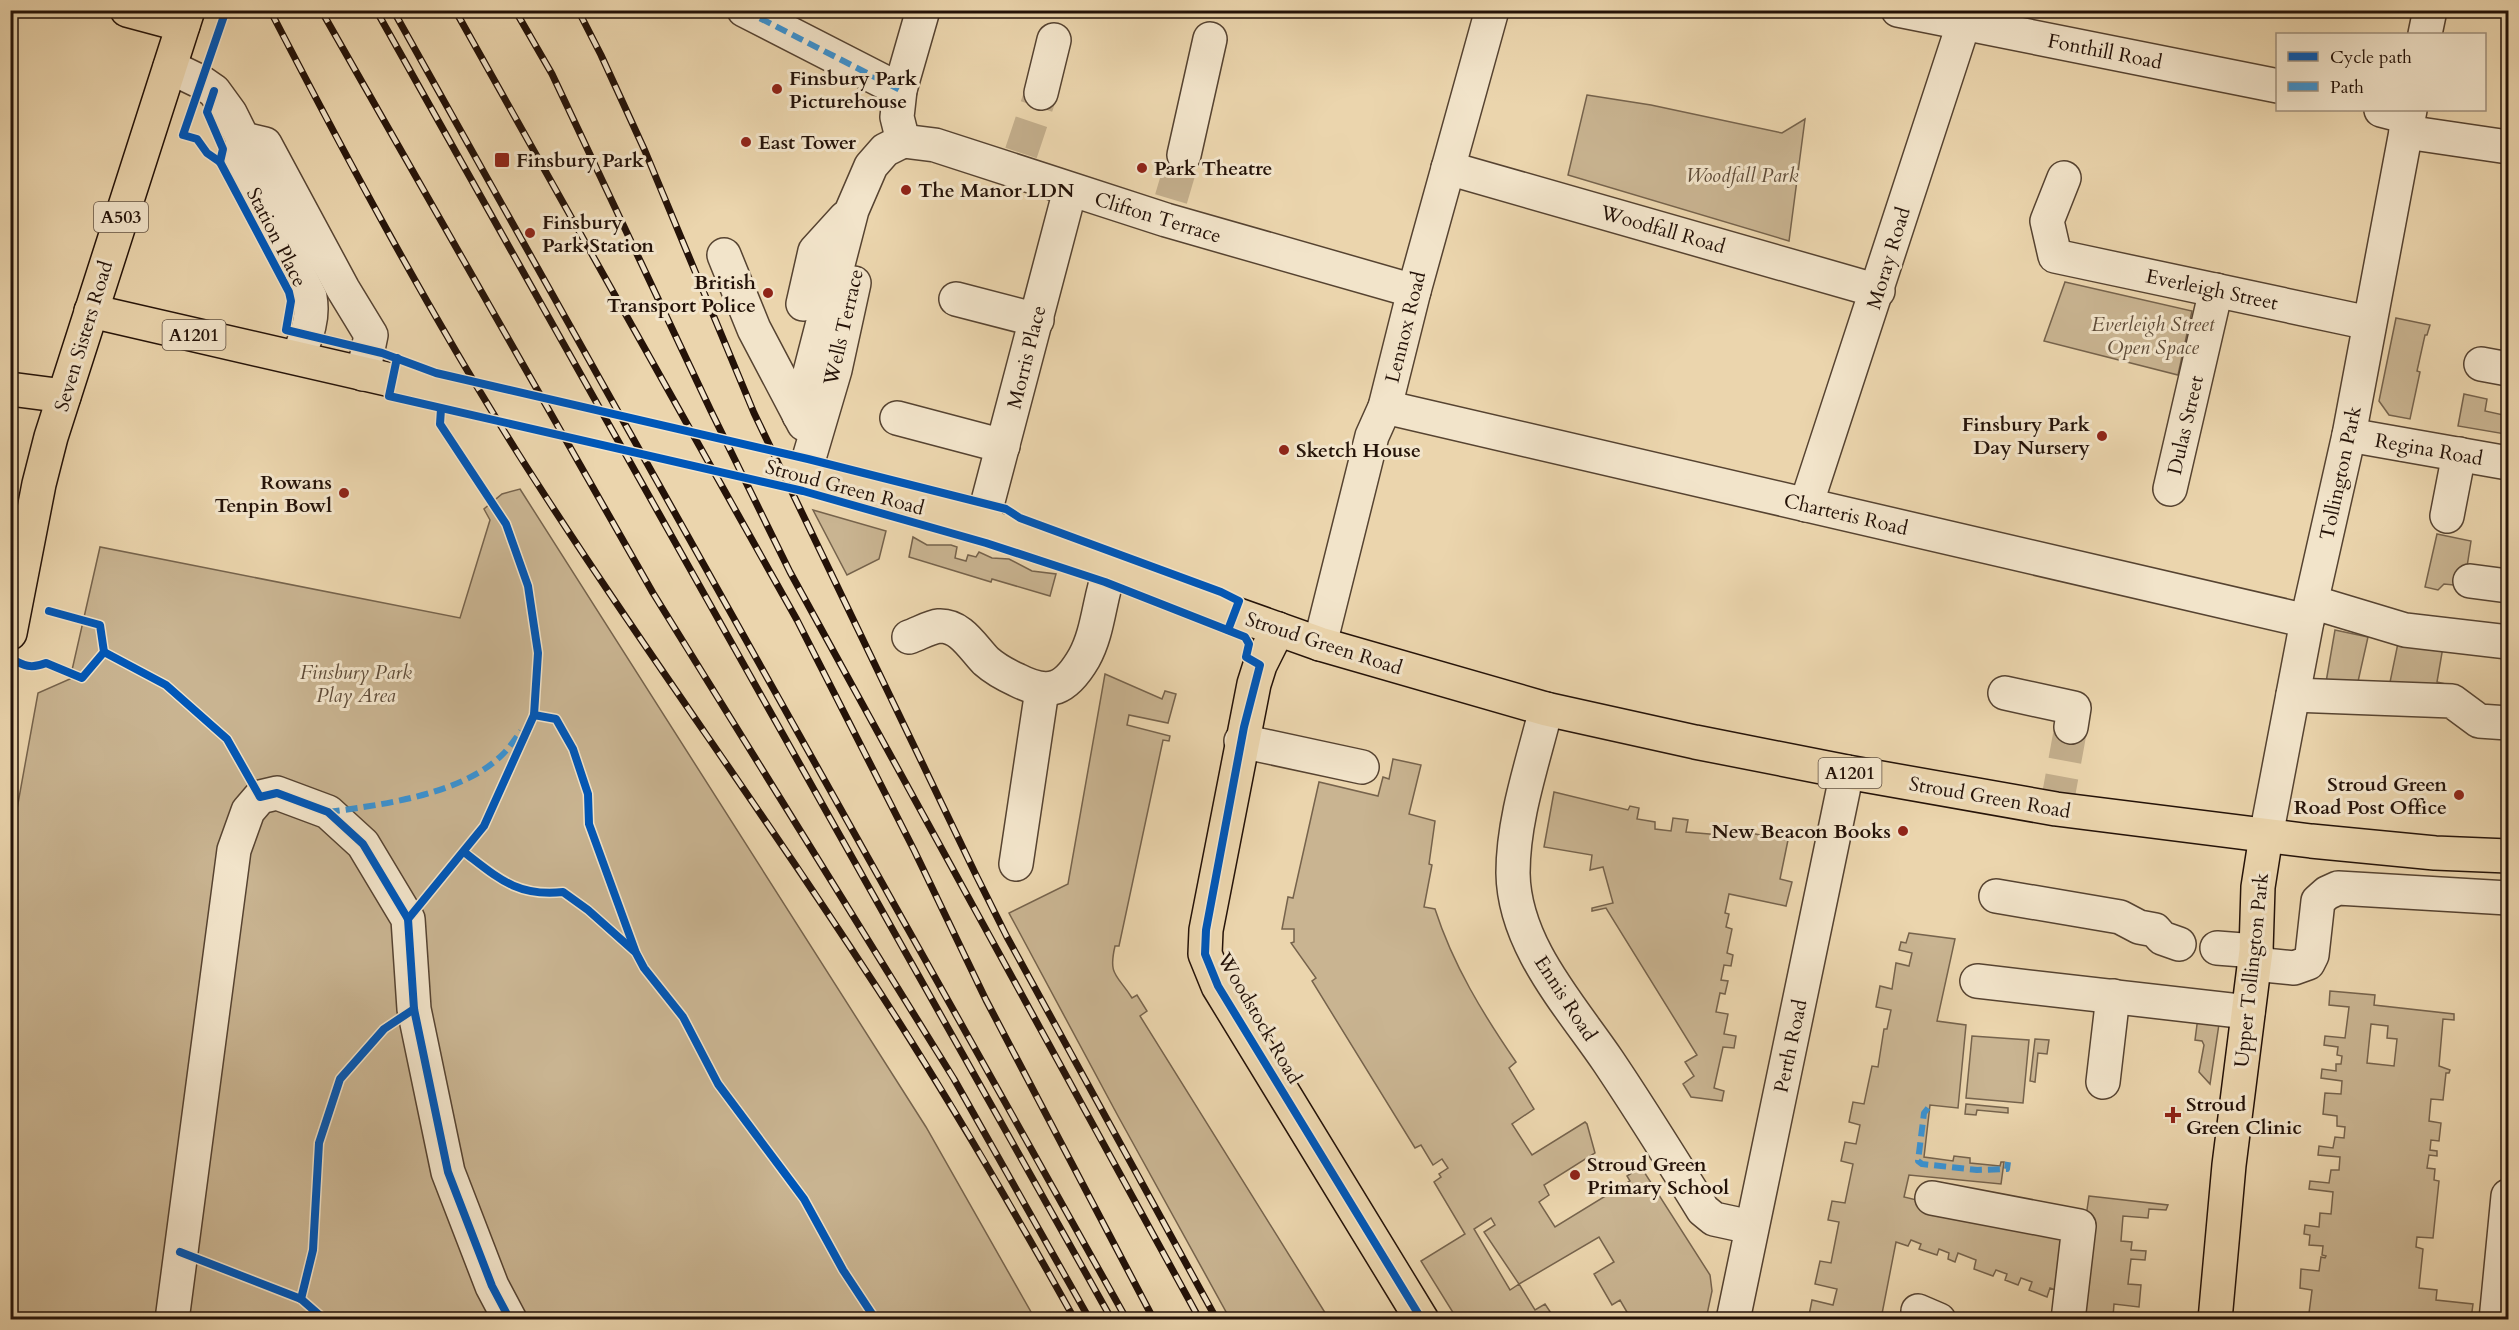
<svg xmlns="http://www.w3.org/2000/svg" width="2519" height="1330" font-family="Cardo,serif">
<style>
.green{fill:#c9b491;stroke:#76634c;stroke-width:1.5;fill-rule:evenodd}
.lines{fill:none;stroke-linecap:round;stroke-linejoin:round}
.minor-tunnel{stroke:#c3ae8c;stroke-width:33;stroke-dasharray:33 16;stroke-linecap:butt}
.minor-casing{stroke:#564331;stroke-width:36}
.major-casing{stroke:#241208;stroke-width:36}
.highway-casing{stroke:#241208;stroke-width:36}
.minor{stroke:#f2e4ca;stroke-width:33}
.major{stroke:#ebd5ad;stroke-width:33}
.highway{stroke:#ebd5ad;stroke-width:33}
.rail-casing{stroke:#241208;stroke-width:7}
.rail{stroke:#f2e4ca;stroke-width:4.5;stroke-dasharray:14;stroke-linecap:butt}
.quiet{stroke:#3b92d1;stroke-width:6;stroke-dasharray:12 6;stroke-linecap:butt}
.cycleway-casing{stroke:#f2e4ca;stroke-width:11}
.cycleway{stroke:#0057b8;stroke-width:8}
.poi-dot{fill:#8f2418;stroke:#f2e4ca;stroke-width:2}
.labels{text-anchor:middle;stroke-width:6;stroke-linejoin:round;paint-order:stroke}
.shield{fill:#f2e4ca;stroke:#625142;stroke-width:1.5}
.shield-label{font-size:18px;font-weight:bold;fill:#241208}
.street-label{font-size:20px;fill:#241208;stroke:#f2e4ca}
.poi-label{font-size:20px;font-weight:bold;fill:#241208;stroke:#f2e4ca;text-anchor:start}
.park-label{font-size:20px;font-style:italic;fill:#5e4b38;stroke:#f2e4ca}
</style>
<rect width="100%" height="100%" fill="#ebd5ad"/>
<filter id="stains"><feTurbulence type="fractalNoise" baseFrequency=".00333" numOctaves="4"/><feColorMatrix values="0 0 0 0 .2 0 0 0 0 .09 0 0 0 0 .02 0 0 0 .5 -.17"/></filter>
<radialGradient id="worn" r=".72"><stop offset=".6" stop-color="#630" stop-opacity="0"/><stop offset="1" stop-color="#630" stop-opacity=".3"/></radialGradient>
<g class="green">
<path d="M1587 95 1651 105 1782 133 1805 119 1789 241 1568 175Z"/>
<path d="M2065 282 2192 311 2178 375 2044 341Z"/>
<path d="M2396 318 2430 325 2427 335H2425L2417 371 2420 372 2410 419 2389 415 2379 401Z"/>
<path d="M2464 394 2487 399 2485 411 2508 416 2505 434 2458 426Z"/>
<path d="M520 489 926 1127 1035 1319 11 1320V842L38 693 70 679 100 547 460 618 490 520 484 509 502 494Z"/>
<path d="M813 510 886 531 879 559 847 575Z"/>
<path d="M2437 534 2471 541 2464 586 2444 584 2438 590 2425 587Z"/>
<path d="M913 537 927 545H951L957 547 955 558 966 561 968 555 976 557 979 552 992 558 1009 559 1032 571 1056 574 1050 596 992 579 991 582 909 557Z"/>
<path d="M2335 630 2368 637 2357 686 2325 688Z"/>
<path d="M2398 643 2443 647 2437 682 2446 684 2444 696 2388 692Z"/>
<path d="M1105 674 1162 699 1165 691 1176 694 1168 723 1129 715 1127 725 1170 736 1169 741 1163 740 1119 946H1115C1108 976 1117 974 1132 998L1137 995 1147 1011 1140 1016 1329 1319H1230L1118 1116 1009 913 1068 884Z"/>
<path d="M1393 759 1421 765 1409 814 1435 821 1429 864 1432 865 1424 907 1435 909C1453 965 1483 1014 1516 1062L1509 1068 1534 1109 1512 1124 1532 1155 1585 1122 1587 1124 1595 1153 1544 1185 1549 1195 1539 1202 1555 1227 1630 1181 1627 1176 1641 1167 1710 1275 1712 1291 1706 1319H1631L1620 1300 1612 1305 1594 1274 1614 1262 1599 1237 1519 1284 1535 1310 1545 1304 1555 1319H1457L1421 1261 1465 1234 1434 1182 1441 1177 1439 1174 1448 1168 1442 1159 1433 1165 1421 1145 1415 1148 1312 981 1316 978 1291 943 1294 942V929H1282L1288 897 1293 898 1319 782 1378 796 1383 777 1389 779ZM1491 1218 1495 1225 1484 1232 1519 1284 1510 1290 1474 1229Z"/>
<path d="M1554 792 1628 810 1630 806 1639 808 1637 819 1655 822V829L1671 831 1673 818 1688 820 1686 832 1721 835 1722 828 1788 840 1780 879 1792 882 1786 906 1729 894 1725 913 1729 914 1726 927 1732 929 1727 953 1733 955 1731 966 1724 965 1721 980 1728 981 1725 994 1720 993 1716 1012 1728 1014 1724 1034 1736 1036 1734 1048 1723 1047 1714 1088 1724 1091 1722 1101 1691 1097 1683 1084 1694 1076 1685 1062 1697 1055 1606 908 1592 911V908L1613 903 1603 867 1590 870 1592 855 1544 847Z"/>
<path d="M1909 933 1955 939 1937 1021 1966 1025 1958 1108 1930 1105 1924 1157 1953 1161 1954 1156 1970 1158V1163L2000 1166 2001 1162H2004L2001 1184 1909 1175 1904 1197 2074 1238 2061 1292 2050 1288 2047 1297 2029 1290 2032 1282 2021 1278 2018 1285 2005 1280 2007 1274 1996 1270 1993 1276 1974 1269 1976 1260 1958 1253 1955 1262 1948 1259 1949 1253 1939 1249 1937 1255 1919 1249 1921 1244 1911 1240 1908 1246 1896 1242 1881 1319 1808 1320 1812 1300 1833 1305 1837 1289 1815 1284 1820 1261 1831 1263 1839 1222 1828 1220 1832 1201 1845 1203 1853 1164 1841 1161 1845 1142 1856 1144 1860 1125 1849 1122 1853 1102 1864 1104 1872 1066 1878 1067 1884 1029H1887L1891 1010 1876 1007 1880 986 1892 989 1896 963 1909 966 1912 953 1899 950 1901 942 1906 943Z"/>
<path d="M2330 991 2375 995 2374 1005 2454 1014V1020L2443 1019 2439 1066 2450 1070 2449 1073H2446L2443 1100 2431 1099 2429 1121 2441 1123 2439 1141 2431 1140 2430 1150 2437 1151V1156L2429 1155 2427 1168 2435 1169 2434 1180 2439 1181 2433 1238 2417 1237 2416 1247 2423 1249 2419 1288 2437 1290 2436 1300 2473 1304 2471 1319H2301L2302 1313H2309L2312 1290 2300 1288 2301 1269 2319 1271 2321 1257 2325 1258 2326 1256 2322 1255 2323 1246 2309 1245 2310 1235 2304 1234 2305 1225 2319 1227 2320 1213 2331 1214 2333 1192 2309 1189 2310 1181 2329 1183 2331 1170H2339L2340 1157 2318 1155 2319 1146 2333 1148 2335 1137 2344 1138 2345 1127 2337 1126V1116L2323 1114 2325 1093 2341 1094 2342 1081 2321 1078 2322 1069 2336 1071V1064H2341L2342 1056 2337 1055 2338 1047 2324 1045 2325 1036 2345 1038 2349 1007 2329 1005ZM2371 1024 2388 1026 2387 1038 2397 1039 2394 1066 2367 1063Z"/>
<path d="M2198 1017 2219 1024 2210 1084 2199 1072 2204 1045 2202 1041 2195 1040Z"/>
<path d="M1972 1036 2029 1040 2023 1103 1966 1098Z"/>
<path d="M2035 1039 2049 1040 2047 1054 2038 1053 2035 1082 2030 1081Z"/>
<path d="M1966 1104 2008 1108V1113L1977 1110 1976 1115 1965 1114Z"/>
<path d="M2089 1196 2168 1205 2166 1210 2149 1209 2148 1218 2123 1216 2121 1241 2132 1242 2131 1250 2146 1251 2145 1260 2131 1259 2128 1284 2141 1285 2139 1307 2114 1304 2113 1317 2121 1319 2071 1320Z"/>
</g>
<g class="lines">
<g class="minor-tunnel">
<path d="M1021 153 1041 93"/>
<path d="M1171 199 1184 155"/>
<path d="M2056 809 2071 727"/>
</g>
<defs>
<g id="minor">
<path d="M744 10 900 90"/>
<path d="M1898 10 2278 86"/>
<path d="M2425 34 2430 10"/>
<path d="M170 67 201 82 214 91 230 113 243 139 240 159 310 297C314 319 306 337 298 357"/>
<path d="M1041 93 1054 40"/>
<path d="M2381 110 2408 117"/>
<path d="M2406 132 2508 147"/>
<path d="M243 139 265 144 343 289 371 335 363 374"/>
<path d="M903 141 935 145 1166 220 1414 291"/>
<path d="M903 141 897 117 900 90 923 10"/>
<path d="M1184 155 1210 39"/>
<path d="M1448 168 1878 291"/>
<path d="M2064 178 2047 221 2055 256 2369 323"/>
<path d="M724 255 754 329 804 424"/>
<path d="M956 299 1037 320"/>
<path d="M803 304 815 251 845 218"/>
<path d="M2481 364 2508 369"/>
<path d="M1385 407 2307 621"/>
<path d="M799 415 852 210 871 166 885 150 903 141"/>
<path d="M897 418 1003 446"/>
<path d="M2349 435 2508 463"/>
<path d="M804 475 835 370 854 283"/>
<path d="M2170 489 2216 290"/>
<path d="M1806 505 1968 10"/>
<path d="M2447 516 2459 454"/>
<path d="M982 524 1070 190"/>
<path d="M2470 581 2508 586"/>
<path d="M2312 602 2405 630 2508 642"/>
<path d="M909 637C918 634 930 627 939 626 961 625 973 648 986 661 995 669 1006 675 1017 680 1050 697 1066 689 1084 658 1099 631 1099 598 1110 570"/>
<path d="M1320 644 1372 436 1385 407 1414 291 1492 10"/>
<path d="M2005 693 2074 708 2071 727"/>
<path d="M2293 695 2452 701 2479 721 2508 723"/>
<path d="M1546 709C1533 762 1513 818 1513 873 1514 945 1570 1005 1608 1061 1641 1110 1672 1160 1703 1210L1714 1219 1751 1227"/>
<path d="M1241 741 1362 767"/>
<path d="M2266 836 2307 621 2349 435 2410 110"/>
<path d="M1016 864 1042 690"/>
<path d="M1996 896 2120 917 2139 927 2155 930 2162 938 2179 944"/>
<path d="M2217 948 2256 951"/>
<path d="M2254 964 2294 968 2308 963 2312 955 2318 901 2327 893 2338 888 2508 898"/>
<path d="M1977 981 2248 1012"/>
<path d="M2103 1082 2113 996"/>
<path d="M1932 1198 2079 1226 2068 1320"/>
<path d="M1918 1311 1939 1320"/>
<path d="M172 1320 234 850 248 811 260 797 277 793 328 812 363 844 408 919 414 1009 448 1172 492 1286 510 1320"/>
<path d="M1733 1320 1847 772"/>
<path d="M2496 1320 2508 1196"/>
</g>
<g id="major">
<path d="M127 10 183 25"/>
<path d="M91 311 804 475 982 524 1320 644 1546 709 1695 742 1847 772 2056 809 2311 841 2435 853 2508 856"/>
<path d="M10 389 64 396"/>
<path d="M1278 629 1260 665 1254 684 1206 930 1205 954 1218 986 1422 1320"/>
<path d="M2215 1320 2229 1165 2256 951 2258 887 2266 836"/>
</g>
<path id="highway" d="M10 633 39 484 51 437 188 10"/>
</defs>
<use href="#minor" class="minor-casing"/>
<use href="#major" class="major-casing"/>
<use href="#highway" class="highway-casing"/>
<use href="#minor" class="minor"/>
<use href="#major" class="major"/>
<use href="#highway" class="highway"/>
<defs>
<g id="rail">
<path d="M270 10C348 161 429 312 519 455 628 627 749 792 860 962 937 1078 1007 1198 1075 1320"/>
<path d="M321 10 653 593 954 1079 1090 1320"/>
<path d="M376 10 1112 1320"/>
<path d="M393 10 1127 1320"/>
<path d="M455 10 797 620 914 850 986 1000 1154 1320"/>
<path d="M515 10 552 74 711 411 790 572 1200 1320"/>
<path d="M578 10 601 55 645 151 754 413 976 875 1007 937 1217 1320"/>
</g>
</defs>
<use href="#rail" class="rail-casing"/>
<use href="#rail" class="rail"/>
<g class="quiet">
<path d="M744 10 900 90"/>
<path d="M328 812C382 805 464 794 503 754 510 747 515 739 521 731"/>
<path d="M1928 1108 1924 1113 1918 1161 1922 1164 1977 1170 2007 1169 2008 1162"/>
</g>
<defs>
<g id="cycleway">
<path d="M226 10 183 135 197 139 207 153 220 162 289 292 291 301 286 330 382 353 436 373 808 459 1006 509 1020 518 1221 592 1239 601 1228 630"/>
<path d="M214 91 207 112 223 149 220 162"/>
<path d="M397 358 389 396 803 491 986 543 1105 582 1245 637 1249 644 1246 657 1260 665 1244 727 1206 930 1205 954 1218 986 1422 1320"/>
<path d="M104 652 166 685 227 739 260 797 277 793 328 812 363 844 408 919 414 1009 448 1172 492 1286 510 1320"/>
<path d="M10 658C24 666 31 669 46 663L82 678 104 652 100 625 49 611"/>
<path d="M534 715 556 719 573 749 588 794 589 824 636 953 644 968 683 1017 718 1084 804 1199 843 1270 876 1320"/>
<path d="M464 852C498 878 517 897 563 892L588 910 634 951"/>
<path d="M408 919 484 826 534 715 538 653 528 586 506 524 440 424 441 409"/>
<path d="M180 1252 301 1299 325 1320"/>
<path d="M301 1299 313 1250 319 1143 340 1079 384 1029 414 1009"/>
</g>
</defs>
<use href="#cycleway" class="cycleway-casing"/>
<use href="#cycleway" class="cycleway"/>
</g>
<g class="poi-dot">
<circle cx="777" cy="89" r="6"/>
<circle cx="746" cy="142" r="6"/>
<rect x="494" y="152" width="16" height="16" rx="3"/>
<circle cx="1142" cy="168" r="6"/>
<circle cx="906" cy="190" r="6"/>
<circle cx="530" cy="233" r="6"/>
<circle cx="768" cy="293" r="6"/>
<circle cx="2102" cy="436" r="6"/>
<circle cx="1284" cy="450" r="6"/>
<circle cx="344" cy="493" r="6"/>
<circle cx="2459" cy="795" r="6"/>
<circle cx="1903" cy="831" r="6"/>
<path d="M2170 1106h6v6h6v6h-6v6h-6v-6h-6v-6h6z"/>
<circle cx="1575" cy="1175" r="6"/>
</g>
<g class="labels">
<g class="shield">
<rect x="94" y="202" width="54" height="30" rx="4.5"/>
<rect x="162.5" y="320" width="63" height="30" rx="4.5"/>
<rect x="1818.5" y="758" width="63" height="30" rx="4.5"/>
</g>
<g class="shield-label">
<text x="121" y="223">A503</text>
<text x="194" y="341">A1201</text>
<text x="1850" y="779">A1201</text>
</g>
<g class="street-label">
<text transform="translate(2105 51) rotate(11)" y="7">Fonthill Road</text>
<text transform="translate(1158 217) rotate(17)" y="7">Clifton Terrace</text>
<text transform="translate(1663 229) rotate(16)" y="7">Woodfall Road</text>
<text transform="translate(277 237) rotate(63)" y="7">Station Place</text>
<text transform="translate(1888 258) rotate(-73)" y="7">Moray Road</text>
<text transform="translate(2212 289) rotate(12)" y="7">Everleigh Street</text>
<text transform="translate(843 327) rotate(-77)" y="7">Wells Terrace</text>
<text transform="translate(1405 327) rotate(-76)" y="7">Lennox Road</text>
<text transform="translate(83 336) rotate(-73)" y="7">Seven Sisters Road</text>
<text transform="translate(1026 357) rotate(-76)" y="7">Morris Place</text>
<text transform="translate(2185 425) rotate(-77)" y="7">Dulas Street</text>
<text transform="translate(2429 449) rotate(10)" y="7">Regina Road</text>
<text transform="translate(2340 473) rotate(-78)" y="7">Tollington Park</text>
<text transform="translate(845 487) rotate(15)" y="7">Stroud Green Road</text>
<text transform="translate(1846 514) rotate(13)" y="7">Charteris Road</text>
<text transform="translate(1324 643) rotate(18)" y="7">Stroud Green Road</text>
<text transform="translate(1990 797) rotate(10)" y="7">Stroud Green Road</text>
<text transform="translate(2251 970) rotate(-84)" y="7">Upper Tollington Park</text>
<text transform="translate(1566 998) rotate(57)" y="7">Ennis Road</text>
<text transform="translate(1260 1018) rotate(60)" y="7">Woodstock Road</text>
<text transform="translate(1790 1046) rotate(-78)" y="7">Perth Road</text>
</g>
<g class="poi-label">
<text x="789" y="85">Finsbury Park<tspan x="789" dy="23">Picturehouse</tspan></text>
<text x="758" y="149">East Tower</text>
<text x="516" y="167">Finsbury Park</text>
<text x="1154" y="175">Park Theatre</text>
<text x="918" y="197">The Manor LDN</text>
<text x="542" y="229">Finsbury<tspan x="542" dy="23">Park Station</tspan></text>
<text x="756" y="289" text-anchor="end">British<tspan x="756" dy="23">Transport Police</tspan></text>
<text x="2090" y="431" text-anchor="end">Finsbury Park<tspan x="2090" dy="23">Day Nursery</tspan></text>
<text x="1296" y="457">Sketch House</text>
<text x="332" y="489" text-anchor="end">Rowans<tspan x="332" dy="23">Tenpin Bowl</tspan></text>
<text x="2447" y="791" text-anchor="end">Stroud Green<tspan x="2447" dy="23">Road Post Office</tspan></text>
<text x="1891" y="838" text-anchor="end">New Beacon Books</text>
<text x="2186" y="1111">Stroud<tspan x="2186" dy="23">Green Clinic</tspan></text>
<text x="1587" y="1171">Stroud Green<tspan x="1587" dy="23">Primary School</tspan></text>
</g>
<g class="park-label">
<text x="1742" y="182">Woodfall Park</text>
<text x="2153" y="331">Everleigh Street<tspan x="2153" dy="23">Open Space</tspan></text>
<text x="356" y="679">Finsbury Park<tspan x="356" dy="23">Play Area</tspan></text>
</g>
</g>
<rect width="2519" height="1330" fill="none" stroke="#ebd5ad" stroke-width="36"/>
<rect x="12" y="12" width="2495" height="1306" fill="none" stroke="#241208" stroke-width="3"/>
<rect x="18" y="18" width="2483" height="1294" fill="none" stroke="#241208" stroke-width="1.5"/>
<rect x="2276" y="33" width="210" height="78" fill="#f2e4ca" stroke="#a0907c" stroke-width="1.5"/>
<rect x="2288" y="52" width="30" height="9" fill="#0057b8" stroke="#a0907c" stroke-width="1.5"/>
<text x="2330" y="63" font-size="18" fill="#241208">Cycle path</text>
<rect x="2288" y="82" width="30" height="9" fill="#3b92d1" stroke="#a0907c" stroke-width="1.5"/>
<text x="2330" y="93" font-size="18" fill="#241208">Path</text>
<rect width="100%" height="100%" filter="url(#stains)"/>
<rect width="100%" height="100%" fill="url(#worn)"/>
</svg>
